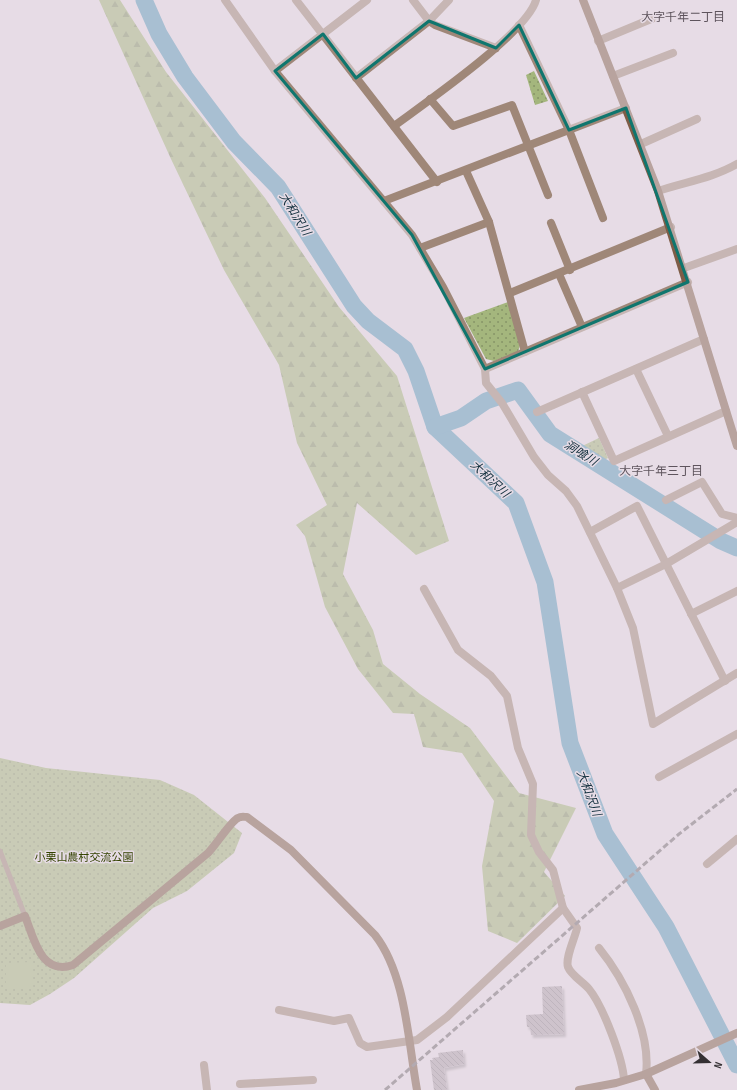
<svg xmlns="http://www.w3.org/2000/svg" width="737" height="1090" font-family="'Sofia Sans Condensed','Noto Sans JP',sans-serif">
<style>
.forest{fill:url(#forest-firs)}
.park{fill:url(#park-dots)}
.pitch{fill:#a4b67d}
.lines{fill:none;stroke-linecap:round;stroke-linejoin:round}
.river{stroke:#5b9bbb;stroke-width:17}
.building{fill:url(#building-back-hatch);filter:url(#shadow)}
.lane{stroke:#9f8778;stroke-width:5}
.street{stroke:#9f8778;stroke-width:8}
.secondary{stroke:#7e5d47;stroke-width:8}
.rail{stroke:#736d72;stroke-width:3;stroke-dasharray:6 3;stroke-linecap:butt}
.marked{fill:none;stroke:#0f766e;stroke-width:3;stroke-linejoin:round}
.labels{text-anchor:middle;stroke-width:3;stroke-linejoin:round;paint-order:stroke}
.park-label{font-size:11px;fill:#344300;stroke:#e7dce6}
.neighbourhood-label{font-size:12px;fill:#5e545d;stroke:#e7dce6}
.water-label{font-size:12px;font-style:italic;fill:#12303e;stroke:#e7dce6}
</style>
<defs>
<pattern id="forest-firs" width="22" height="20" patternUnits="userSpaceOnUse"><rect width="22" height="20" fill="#a4b67d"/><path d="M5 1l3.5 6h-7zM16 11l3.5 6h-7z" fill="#869467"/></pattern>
<pattern id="park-dots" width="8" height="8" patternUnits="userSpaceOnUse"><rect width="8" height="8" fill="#a4b67d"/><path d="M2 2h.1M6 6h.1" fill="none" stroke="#869467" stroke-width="1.8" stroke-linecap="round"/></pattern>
<pattern id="building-back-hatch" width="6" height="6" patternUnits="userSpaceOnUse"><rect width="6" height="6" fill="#afa4ae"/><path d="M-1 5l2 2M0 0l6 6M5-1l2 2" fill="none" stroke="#8f868e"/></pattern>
<filter id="shadow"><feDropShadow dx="2" dy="3" stdDeviation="1" flood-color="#0004"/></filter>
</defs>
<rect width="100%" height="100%" fill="#e7dce6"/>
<path class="forest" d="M99 0H120L166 72 265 198 339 307 397 376 449 541 416 555 357 503 343 574 373 630 383 664 420 694 470 728 519 793 576 808 544 872 565 896 517 943 488 931 482 866 494 801 462 753 423 747 414 714 393 713 358 669 325 607 305 536 296 525 327 505 297 443 279 365 224 270 171 159Z"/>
<g class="park">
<path d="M534 71 548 101 535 105 526 75Z"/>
<path d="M508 302 520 345 518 352 494 361 486 359 464 318Z"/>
<path d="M599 438 608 458 598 463 578 448Z"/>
<path d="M0 758 46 768 160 780 194 795 242 833 234 853 187 891 153 908 74 978 50 994 30 1005 0 1003Z"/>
</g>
<path class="pitch" d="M32 962 33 989H6V963Z"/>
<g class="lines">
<g class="river">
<path d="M144 0 159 34 185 77 234 142 278 187 354 306 368 321 405 349 416 371 435 427 516 503 545 582 570 743 605 834 666 927 737 1065"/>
<path d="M435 427 461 418 486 401 518 390 550 434 721 541 737 548"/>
</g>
</g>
<g class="building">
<path d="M562 986 564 1034 531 1035 530 1027H527L526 1015 543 1014 542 987Z"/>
<path d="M463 1050 464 1064 444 1068 447 1090H434L430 1060H433L432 1058 439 1057 438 1053Z"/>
</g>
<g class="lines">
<path class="lane" d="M0 851 25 916"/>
<g class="street">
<path d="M225 0 275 71 412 235 443 287 485 369 486 383 502 403 534 457 548 475 566 491 577 506 617 588 633 628 653 724 737 673"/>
<path d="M296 0 437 182"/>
<path d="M413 0 429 21 435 25 496 48"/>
<path d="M519 25 569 130 603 218"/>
<path d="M598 41 656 17"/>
<path d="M275 71 367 0"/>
<path d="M613 76 673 53"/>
<path d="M356 78 429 21 449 0"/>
<path d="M430 99 453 126 512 105 548 195"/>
<path d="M394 126C425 103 527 33 536 0"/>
<path d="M641 144 697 119"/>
<path d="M466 171 489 222 525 352"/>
<path d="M658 191C685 182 713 178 737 164"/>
<path d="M384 201 626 108"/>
<path d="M551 223 570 270"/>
<path d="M420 248 489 222"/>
<path d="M684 268 737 249"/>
<path d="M559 274 582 327"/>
<path d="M510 293 671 227"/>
<path d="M485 369 688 282"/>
<path d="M636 369 668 436"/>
<path d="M582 392 614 461 726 411"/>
<path d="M537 412 704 339"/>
<path d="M666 500 702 482 722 514 737 518"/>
<path d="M590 532 637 506 725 681"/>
<path d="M617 588 666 564 737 522"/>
<path d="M424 589 458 650 491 676 507 696 518 748 533 784 531 835 539 852 553 870 563 908 577 928C575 938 565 958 568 967 571 975 583 982 589 989 603 1006 623 1059 624 1080"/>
<path d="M691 614 737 591"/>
<path d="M659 777 737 734"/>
<path d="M707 864 737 839"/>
<path d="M599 948C625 980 651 1033 646 1074"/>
<path d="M279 1010 334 1021 349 1018 360 1043 367 1047 417 1040 447 1017 563 908"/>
<path d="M204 1065 207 1090"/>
<path d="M240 1084 313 1080"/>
</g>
<g class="secondary">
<path d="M583 0 658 191 737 446"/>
<path d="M0 926 25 916C34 939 41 976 73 965L208 853C216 845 231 821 238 818 241 816 244 817 247 817L291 850 375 935C406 975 408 1041 417 1090"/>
<path d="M646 1074 655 1090"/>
<path d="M579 1090 616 1083 646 1074 737 1033"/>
</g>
<path class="rail" d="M385 1090 679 834 737 789"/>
</g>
<path d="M0 0H737V1090H0ZM429 21 496 48 519 25 569 130 626 108 688 282 485 369 412 235 275 71 323 34 356 78Z" fill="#e7dce6" fill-opacity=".55" fill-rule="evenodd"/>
<path class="marked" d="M429 21 496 48 519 25 569 130 626 108 688 282 485 369 412 235 275 71 323 34 356 78Z"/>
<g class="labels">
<g class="park-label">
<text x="84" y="861">小栗山農村交流公園</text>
</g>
<g class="neighbourhood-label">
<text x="683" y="21">大字千年二丁目</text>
<text x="661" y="475">大字千年三丁目</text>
</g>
<g class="water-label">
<text transform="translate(295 214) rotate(58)" y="4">大和沢川</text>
<text transform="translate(581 453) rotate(32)" y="4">洞喰川</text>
<text transform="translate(490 479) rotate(43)" y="4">大和沢川</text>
<text transform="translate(589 793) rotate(69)" y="4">大和沢川</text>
</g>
</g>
<g transform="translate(709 1062) rotate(110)" stroke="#e7dce6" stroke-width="3" paint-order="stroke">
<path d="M0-3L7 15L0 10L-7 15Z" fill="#343033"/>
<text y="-6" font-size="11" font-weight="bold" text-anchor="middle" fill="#343033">N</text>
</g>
</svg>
